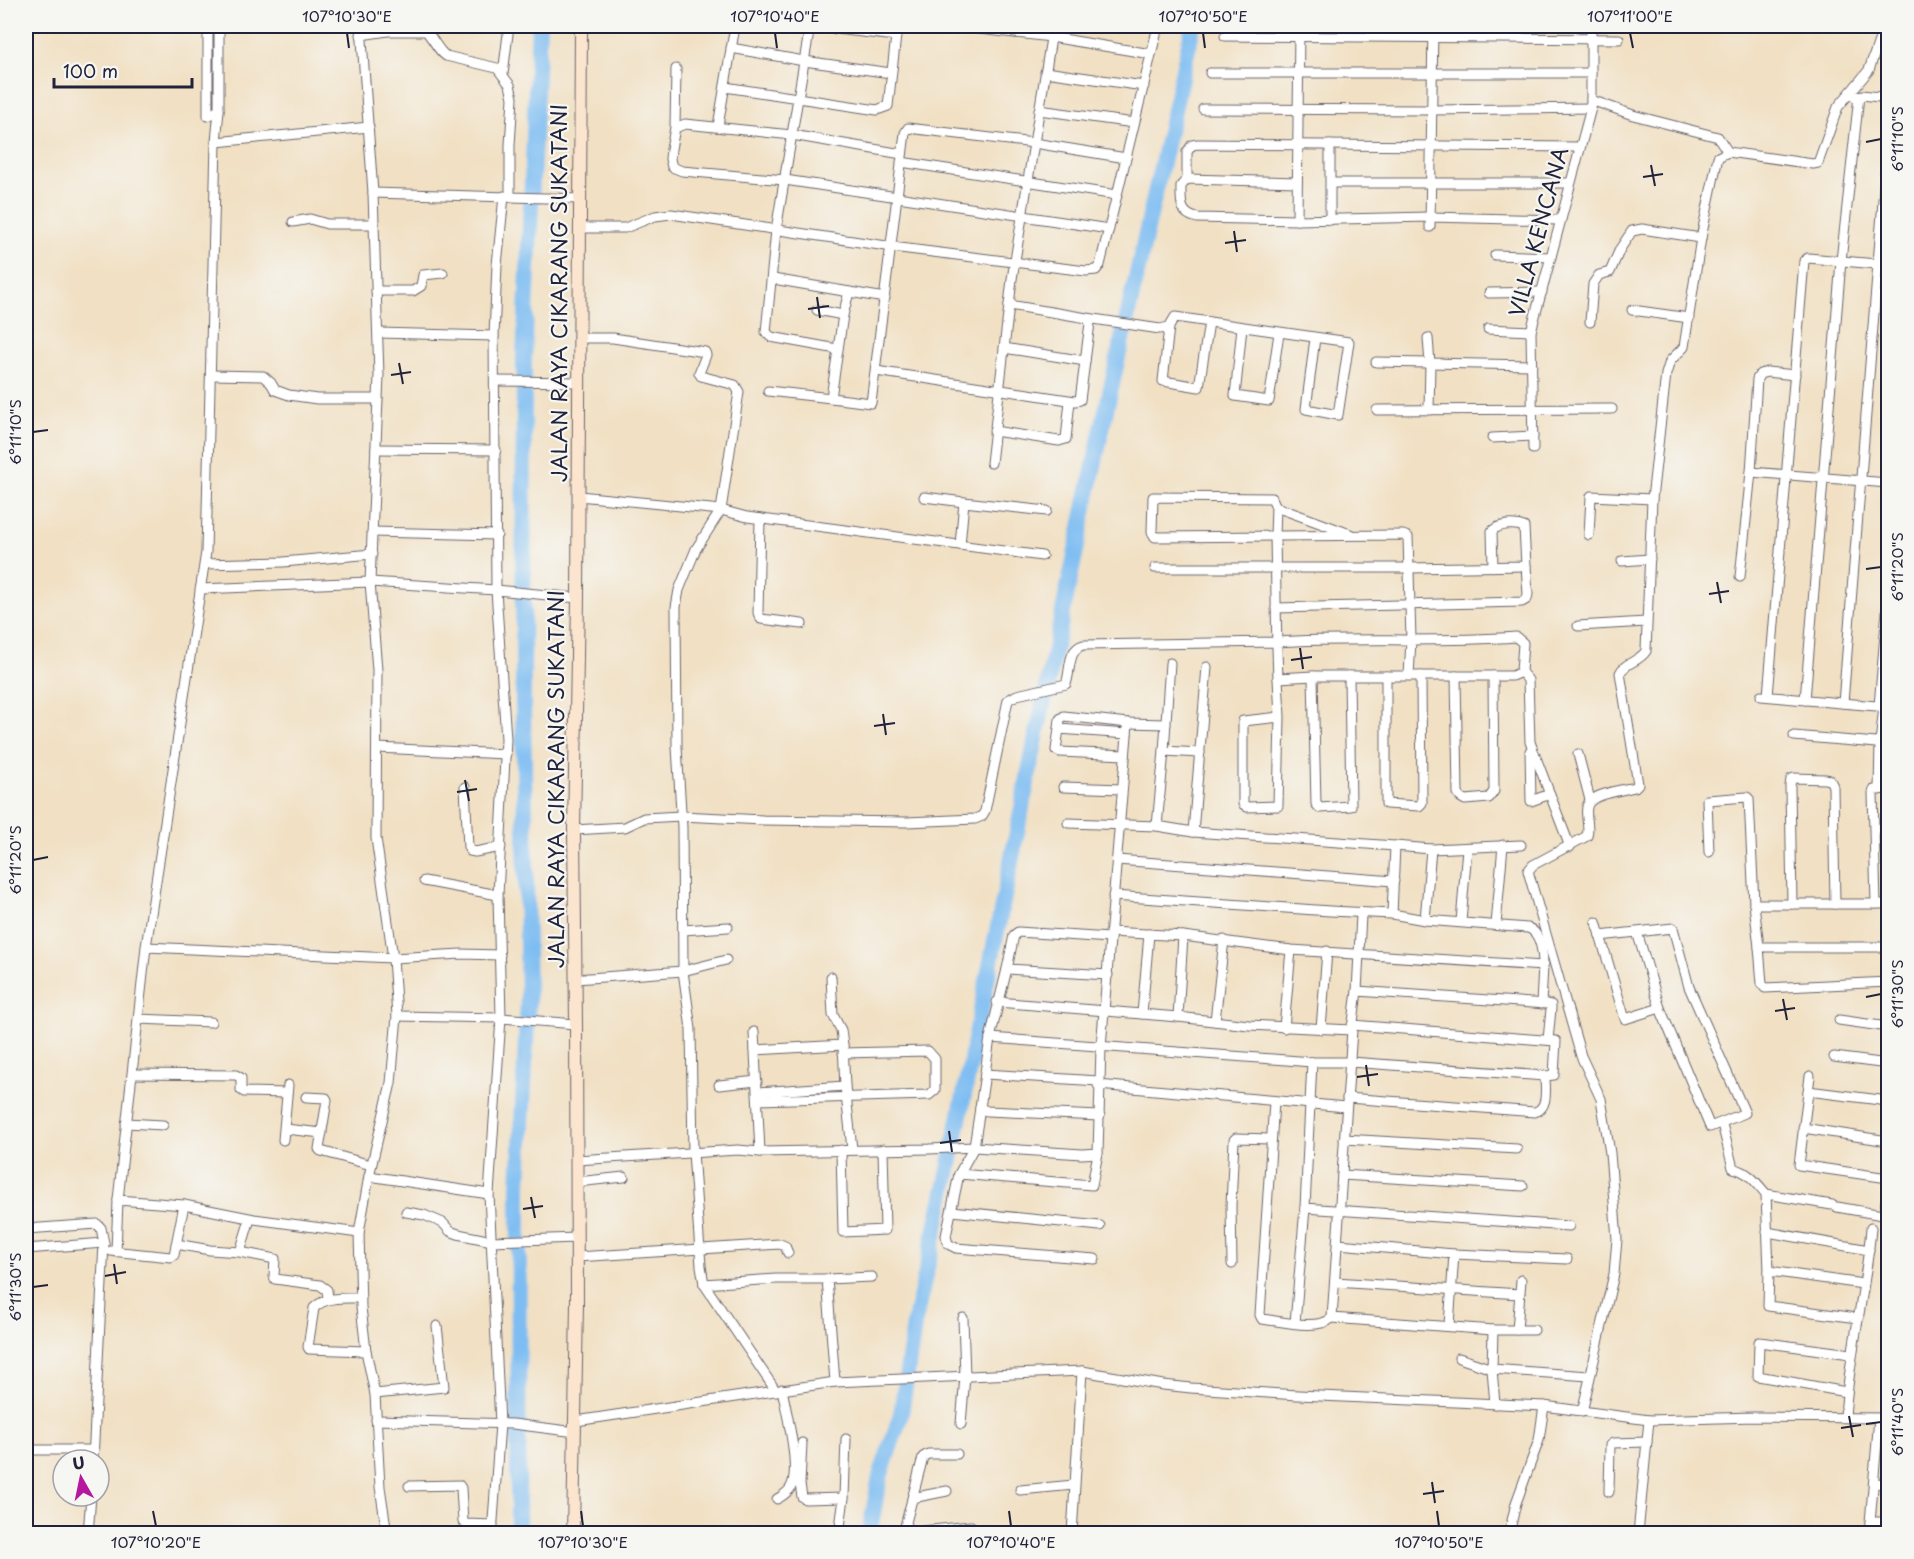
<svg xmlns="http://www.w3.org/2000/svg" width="1914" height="1559" font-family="'Playpen Sans',sans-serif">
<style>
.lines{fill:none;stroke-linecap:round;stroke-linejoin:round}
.river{stroke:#7ebdf2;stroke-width:16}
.minor-casing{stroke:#6a646b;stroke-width:11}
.secondary-casing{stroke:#6a646b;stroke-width:14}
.minor{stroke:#fff;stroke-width:9}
.secondary{stroke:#fbe5cf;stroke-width:12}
.ticks{fill:none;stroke:#22223b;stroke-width:2}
.labels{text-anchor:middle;stroke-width:4.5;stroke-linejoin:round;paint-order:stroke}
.street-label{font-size:21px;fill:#22223b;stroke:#f6f6f2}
.neatline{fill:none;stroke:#22223b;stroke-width:2}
.ticks-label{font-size:15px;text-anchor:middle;fill:#22223b}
</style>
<rect width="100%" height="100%" fill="#f6f6f2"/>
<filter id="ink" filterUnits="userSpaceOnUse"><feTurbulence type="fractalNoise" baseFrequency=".0167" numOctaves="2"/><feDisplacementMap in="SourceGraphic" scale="12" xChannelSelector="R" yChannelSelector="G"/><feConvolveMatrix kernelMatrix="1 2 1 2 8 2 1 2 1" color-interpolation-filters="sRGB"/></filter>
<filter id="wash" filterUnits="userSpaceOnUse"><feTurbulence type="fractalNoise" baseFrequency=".008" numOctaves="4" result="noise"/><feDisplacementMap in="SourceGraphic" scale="24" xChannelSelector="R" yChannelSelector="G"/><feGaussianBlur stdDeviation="1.35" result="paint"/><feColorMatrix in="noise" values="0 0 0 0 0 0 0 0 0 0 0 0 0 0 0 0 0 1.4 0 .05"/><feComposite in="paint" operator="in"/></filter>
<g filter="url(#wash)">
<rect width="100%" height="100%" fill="#f1e0c3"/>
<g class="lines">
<g class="river">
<path d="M518 1534 519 1187 528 999 523 705 524 359 539 26"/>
<path d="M869 1534 880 1477 901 1414 914 1325 947 1179 1036 738 1104 419 1193 26"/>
</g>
</g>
</g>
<g filter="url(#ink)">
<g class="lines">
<defs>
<g id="minor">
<path d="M208 26V116L219 110V26"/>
<path d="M361 26 373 193 379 376 370 582 377 670 376 838 393 958 397 1016 391 1083 369 1176 359 1233 361 1307 366 1351 375 1394 380 1487 387 1534"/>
<path d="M810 26 776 230 766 332 771 337 837 349"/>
<path d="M811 26 896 36"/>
<path d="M952 26 1051 37 1151 54"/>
<path d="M361 35 388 31H426C433 38 438 51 446 56L497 68 510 85 513 98 510 145V197"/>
<path d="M1225 36 1619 39"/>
<path d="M731 48 804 61 891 73"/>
<path d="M1045 72 1144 86"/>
<path d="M1210 73H1591"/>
<path d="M503 74 509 26"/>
<path d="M725 87 877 110 888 106 896 36 899 26"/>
<path d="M1855 97 1862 95 1888 98"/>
<path d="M1591 100 1633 115 1718 137 1728 152"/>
<path d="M1203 109 1432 110 1591 108"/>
<path d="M1039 110 1134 123"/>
<path d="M718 126 735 26"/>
<path d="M675 128 676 69"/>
<path d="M216 142 369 127"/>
<path d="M902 154 792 135 685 124 675 128 671 149 670 159 672 167 682 171 785 180 1109 229"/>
<path d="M901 162 1117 195"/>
<path d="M1187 179V152L1192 145 1198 144 1580 147"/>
<path d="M1297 182 1187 179 1181 186C1181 201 1179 214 1197 218L1297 220 1430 217 1560 220"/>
<path d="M1331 183H1570"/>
<path d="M373 193 581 199"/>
<path d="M1297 220 1299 26"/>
<path d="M1330 220V145"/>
<path d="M293 222 310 219 327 224H374"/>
<path d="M1430 227 1433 26"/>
<path d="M581 228H625L655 216 671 214 900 248 1086 271 1096 270 1100 265 1158 26"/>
<path d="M1495 255 1551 257"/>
<path d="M773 279 885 298"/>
<path d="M376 291H413L421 286 423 275 443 273"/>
<path d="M849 292 843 315 831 398 871 403 905 133 908 128 1034 143 1126 158"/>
<path d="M1489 293 1542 292"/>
<path d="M817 310 843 315"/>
<path d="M1632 310 1689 318"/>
<path d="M1087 318 1160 329 1169 327 1175 317 1349 342 1338 415 1306 409 1315 338"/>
<path d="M1590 322 1593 284 1599 275 1610 272 1620 249 1632 231 1642 229 1701 238"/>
<path d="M1169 327 1163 381 1199 387 1209 322"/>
<path d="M1242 327 1235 396 1269 401 1279 333"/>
<path d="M1488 329 1531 331"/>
<path d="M378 333 494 336"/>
<path d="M579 338H613L705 352 706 355 699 373 701 376 735 385 739 392 721 510 696 549 679 590 676 607 677 747 682 827 683 971 691 1029 693 1152 701 1266 704 1284 776 1391"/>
<path d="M1428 338 1430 364 1429 410"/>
<path d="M1004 348 1085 361"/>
<path d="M1376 362 1532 365"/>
<path d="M876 371 1075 401 1080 400 1090 323 1087 318 1009 305"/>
<path d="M211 375 263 376 271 383 275 390 289 395 317 399H378"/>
<path d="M495 381 579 382"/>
<path d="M768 391 831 398"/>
<path d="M1377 410 1612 409"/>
<path d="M994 431 1059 441 1066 439 1070 401"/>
<path d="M1492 438 1533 436"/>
<path d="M376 449 496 450"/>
<path d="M1533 449 1531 331 1591 108V26"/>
<path d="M991 463 1012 279 1053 26"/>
<path d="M1751 472 1888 483"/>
<path d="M579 496 721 510 747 517 1042 556"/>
<path d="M924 497 964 502"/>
<path d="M1153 497 1272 498 1276 507 1275 536 1155 537 1152 532Z"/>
<path d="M1276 507 1350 534"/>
<path d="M760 519 758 613 761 619 802 624"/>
<path d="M372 532 497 535"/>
<path d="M1589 535 1591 496 1652 499"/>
<path d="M960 545 964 502 1047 511"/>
<path d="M1622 561 1650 559"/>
<path d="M205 564 283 562 372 554"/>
<path d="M1155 568H1409L1526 566 1524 527C1515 523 1499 524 1492 531L1493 567"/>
<path d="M1740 577 1751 472 1757 379 1760 374 1767 372 1795 375"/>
<path d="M200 589 370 582 496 590 578 598"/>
<path d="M1276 608 1522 602 1527 599 1528 594 1526 566"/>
<path d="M1578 626 1646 622"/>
<path d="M1170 663 1164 751 1200 753"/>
<path d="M1521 672 1528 680 1530 742 1570 847"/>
<path d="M1313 676 1316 804 1320 808 1351 806 1349 676"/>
<path d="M1386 676V804L1419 806 1422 803 1421 676"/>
<path d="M1456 676 1458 793 1460 797 1465 800 1489 798 1494 791 1493 676"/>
<path d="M1278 678 1280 717 1278 806 1247 807 1243 804V721L1280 717"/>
<path d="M1761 696 1888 707"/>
<path d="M1768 696 1804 261 1808 258 1888 265"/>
<path d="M1805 700 1841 261 1859 96"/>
<path d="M1843 703 1888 138"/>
<path d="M1879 706 1888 599"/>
<path d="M1059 729 1060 719 1064 716 1128 723 1166 724"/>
<path d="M1794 736 1888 744"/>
<path d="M377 748 506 754"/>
<path d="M1530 751 1531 801 1550 794"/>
<path d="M1578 754 1590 800"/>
<path d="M1125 755 1060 752 1056 750 1059 729 1127 734"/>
<path d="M465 787 468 847 470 851 475 852 501 847"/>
<path d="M1063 787 1122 789"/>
<path d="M1879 790 1880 743 1884 706"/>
<path d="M1068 823 1157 826 1193 832 1395 846 1392 914"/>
<path d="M1157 826 1164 751"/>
<path d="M574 830 625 827 644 818 681 816 763 820 907 822 975 819 982 816 985 811 1008 700 1017 695 1066 684C1071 671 1067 650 1083 645L1277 642C1356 637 1436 643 1516 637L1523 643 1521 672 1512 676H1313L1278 678C1276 630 1276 583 1275 536L1403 535 1408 537 1411 640 1409 676"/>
<path d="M1193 832 1207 667"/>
<path d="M1395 846 1431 849 1521 845"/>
<path d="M1709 852 1707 800 1747 797 1749 799 1754 904 1759 947H1888"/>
<path d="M1117 860 1394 881"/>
<path d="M424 881 498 895"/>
<path d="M1113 896 1330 911 1392 914 1425 920 1528 928C1541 932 1543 954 1543 966"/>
<path d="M1754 904H1888"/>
<path d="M1792 904 1790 786 1791 779 1794 778 1825 779 1830 780 1833 786 1835 904"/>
<path d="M1876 904 1873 793 1874 790 1888 789"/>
<path d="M1359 913 1361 915 1357 991 1352 1030 1332 1318 1493 1330H1534"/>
<path d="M1425 920 1431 849"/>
<path d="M1461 922 1467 848"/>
<path d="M1596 922 1625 1019 1660 1008"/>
<path d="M1496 925 1503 845"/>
<path d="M683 930 728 927"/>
<path d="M1110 932 1183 936 1291 950 1543 966 1541 1004"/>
<path d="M1600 936 1673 928 1689 987 1745 1113 1710 1127 1660 1008 1637 932"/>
<path d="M146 947 393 958 461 954 500 955"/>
<path d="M1759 947 1762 984 1765 988 1888 982"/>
<path d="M1007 969 1014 935 1018 932 1110 938"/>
<path d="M831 977 833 1015 841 1030 843 1045 845 1086 852 1149"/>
<path d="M576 979 683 971 726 960"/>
<path d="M1357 991 1547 1004 1551 1005V1009L1548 1040"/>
<path d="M997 1002 1178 1017 1249 1025 1352 1030"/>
<path d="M1142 1014 1149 934"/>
<path d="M397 1016 501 1018 576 1024"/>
<path d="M1178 1017 1183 936"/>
<path d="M138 1019 211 1022"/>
<path d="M1839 1020 1888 1027"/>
<path d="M1215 1021 1224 940"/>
<path d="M1284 1028 1291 950"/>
<path d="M1321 1029 1327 951"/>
<path d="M754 1032 760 1152"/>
<path d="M990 1038 1312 1062H1350L1545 1076 1554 1075 1556 1041 1352 1025"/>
<path d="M755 1050 843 1045"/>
<path d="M1834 1057 1888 1064"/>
<path d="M1312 1062 1305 1208 1569 1226"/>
<path d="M133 1074 236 1075 241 1078V1090L244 1092 287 1093"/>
<path d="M985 1074 1099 1081"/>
<path d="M1810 1076 1799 1165 1888 1178"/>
<path d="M719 1085 757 1081"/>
<path d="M1098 1085 1346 1107"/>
<path d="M1808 1091 1888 1101"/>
<path d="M758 1092 845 1086"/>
<path d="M306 1097 326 1098 327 1100 319 1149 321 1151 371 1165"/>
<path d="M1347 1098 1535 1112C1549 1108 1545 1088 1545 1076"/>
<path d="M758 1100 929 1095 935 1090V1059L928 1051 843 1053"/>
<path d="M1274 1102 1260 1315 1262 1319C1280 1321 1318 1331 1332 1318"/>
<path d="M980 1108 974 1147 959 1174 946 1236 948 1244 956 1248 1095 1259"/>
<path d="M1100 1116 987 1111 980 1108 990 1038 1007 969 1108 975"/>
<path d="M126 1123 163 1125"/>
<path d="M1722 1124 1733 1168C1749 1172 1756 1182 1766 1194"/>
<path d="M1803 1128 1888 1141"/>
<path d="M285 1129 322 1133"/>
<path d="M1344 1139 1517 1149"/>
<path d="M283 1140 288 1085"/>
<path d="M841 1150 843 1232 885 1230 883 1149"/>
<path d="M576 1160 738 1150 760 1152 929 1149 974 1147 1082 1154 1098 1153 1101 1047 1128 723"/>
<path d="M959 1174 1092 1185 1098 1153"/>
<path d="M1342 1175 1523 1186"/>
<path d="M369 1176 489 1194"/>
<path d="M577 1182 624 1177"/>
<path d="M118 1200 184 1205 254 1219 359 1233"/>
<path d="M1832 1205 1766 1194 1769 1271 1768 1306 1857 1318"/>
<path d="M1837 1207 1888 1216"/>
<path d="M952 1211 1100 1226"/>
<path d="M406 1212 424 1215 443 1223 450 1231 458 1234 492 1241 577 1238"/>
<path d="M1884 1215 1888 1188"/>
<path d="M26 1229 97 1224 101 1228 104 1243 93 1460"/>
<path d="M1767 1232 1869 1250"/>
<path d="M176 1244 210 1250 240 1252 250 1219"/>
<path d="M1338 1244 1454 1254 1567 1259"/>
<path d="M26 1249 104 1243"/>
<path d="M111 1251 171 1257 174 1255 184 1205"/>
<path d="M116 1252 118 1200 146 947 206 552 216 142 219 110"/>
<path d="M240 1252 275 1259 274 1276 275 1279 320 1285 327 1290 328 1299"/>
<path d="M577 1257 780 1244 785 1246 788 1253"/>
<path d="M1232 1264 1231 1206 1234 1140 1236 1138 1270 1139"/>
<path d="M1769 1271 1863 1284"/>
<path d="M1335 1282 1520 1294"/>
<path d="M704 1284 776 1279H827"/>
<path d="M361 1298C344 1298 326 1296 314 1308L308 1347 309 1349 366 1351"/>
<path d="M1295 1323 1305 1208"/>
<path d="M1449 1325 1454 1254"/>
<path d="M1493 1330 1492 1369 1495 1404"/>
<path d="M1517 1330 1521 1280"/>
<path d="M1459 1358 1492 1369 1589 1376"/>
<path d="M835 1382 827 1279 872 1277"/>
<path d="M1846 1392 1758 1376 1759 1342 1851 1354"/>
<path d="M375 1394 444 1387 437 1326"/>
<path d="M1582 1412 1614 1274 1617 1239 1610 1153 1601 1099 1581 1056 1528 871 1533 865 1587 836C1590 826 1585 817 1587 807 1589 794 1623 790 1635 787L1638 784 1620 673C1625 662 1639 662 1646 651L1652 499 1666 374 1670 361 1684 347 1701 238 1718 157 1728 152 1813 164 1818 163 1838 107 1869 70 1884 26"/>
<path d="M1845 1417C1849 1353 1866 1291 1871 1228"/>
<path d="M376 1420 513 1424 576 1432"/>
<path d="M576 1421 835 1382 1082 1371 1163 1385 1191 1388 1298 1395 1544 1406 1649 1420 1754 1417 1888 1418"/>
<path d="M961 1424 965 1376 963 1318"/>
<path d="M802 1443 800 1484 802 1497 805 1499 844 1498"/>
<path d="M26 1450H94"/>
<path d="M1874 1483 1888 1484"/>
<path d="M409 1486 459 1485 461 1488 463 1522 466 1524 493 1525"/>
<path d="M1020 1490 1074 1485"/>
<path d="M1609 1492 1610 1445 1613 1443 1647 1442"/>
<path d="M912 1498 947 1491"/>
<path d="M777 1499C782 1496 788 1493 791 1487 801 1468 786 1411 782 1389"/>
<path d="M1870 1522H1888"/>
<path d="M903 1533 971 1526"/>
<path d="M88 1534 91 1496"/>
<path d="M492 1534 500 1424 489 1194 501 1018 498 895 506 739 496 590 494 336 497 265 504 196"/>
<path d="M839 1534 844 1498 846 1439"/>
<path d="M903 1534 923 1457 928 1454H957"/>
<path d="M1072 1534 1082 1371"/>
<path d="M1509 1534 1516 1503 1539 1440 1544 1406"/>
<path d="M1638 1534 1649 1420"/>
<path d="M1869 1534 1879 1418"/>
</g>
<path id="secondary" d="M573 1534 577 1304 576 1024 574 830 578 598 581 26"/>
</defs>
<use href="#minor" class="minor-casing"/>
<use href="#secondary" class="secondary-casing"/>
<use href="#minor" class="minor"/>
<use href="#secondary" class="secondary"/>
</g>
</g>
<path class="ticks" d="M347 33 349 48M775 33 777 48M1203 33 1205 48M1630 33 1633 48M1866 142 1881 139M1651 165 1655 186M1643 177 1663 174M1234 231 1237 252M1225 243 1246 240M817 297 820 318M808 309 829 306M399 363 403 384M391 375 411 372M33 432 48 430M1866 569 1881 567M1717 582 1721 603M1709 594 1729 591M1300 648 1303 669M1291 660 1312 657M883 714 886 735M874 726 895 723M465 780 469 801M457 792 477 789M33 860 48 857M1866 997 1881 994M1783 999 1787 1020M1775 1011 1795 1008M1366 1065 1369 1086M1357 1077 1378 1074M949 1131 952 1152M940 1143 961 1140M531 1197 535 1218M523 1209 543 1206M114 1264 117 1284M105 1276 126 1272M33 1287 48 1285M1849 1416 1853 1437M1866 1424 1881 1422M1841 1428 1861 1425M1432 1482 1435 1503M1423 1494 1444 1491M153 1511 156 1526M581 1511 583 1526M1009 1511 1011 1526M1437 1511 1439 1526"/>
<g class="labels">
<g class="street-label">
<text transform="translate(1539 232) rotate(-75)" y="7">VILLA KENCANA</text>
<text transform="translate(560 293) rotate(-90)" y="7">JALAN RAYA CIKARANG SUKATANI</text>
<text transform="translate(557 779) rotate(-90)" y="7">JALAN RAYA CIKARANG SUKATANI</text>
</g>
</g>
<rect width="1914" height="1559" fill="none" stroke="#f6f6f2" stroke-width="66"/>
<g transform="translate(81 1478) rotate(351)"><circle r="28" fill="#f6f6f2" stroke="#a1a1a9" stroke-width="1.5"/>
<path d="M0-4.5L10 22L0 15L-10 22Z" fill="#b5179e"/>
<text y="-9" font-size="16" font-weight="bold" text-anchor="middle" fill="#22223b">U</text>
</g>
<path d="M54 78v9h138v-9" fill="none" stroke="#22223b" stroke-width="3"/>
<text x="63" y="78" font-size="18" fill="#22223b" stroke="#f6f6f2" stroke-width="4.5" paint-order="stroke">100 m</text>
<rect x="33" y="33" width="1848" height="1493" class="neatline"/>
<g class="ticks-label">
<text x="347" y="22">107°10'30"E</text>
<text x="775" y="22">107°10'40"E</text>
<text x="1203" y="22">107°10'50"E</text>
<text x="1630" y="22">107°11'00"E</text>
<text transform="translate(1898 139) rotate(-90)" y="5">6°11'10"S</text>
<text transform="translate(16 432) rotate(-90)" y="5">6°11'10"S</text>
<text transform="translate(1898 567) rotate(-90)" y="5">6°11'20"S</text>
<text transform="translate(16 860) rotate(-90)" y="5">6°11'20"S</text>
<text transform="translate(1898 994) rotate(-90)" y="5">6°11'30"S</text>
<text transform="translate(16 1287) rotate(-90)" y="5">6°11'30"S</text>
<text transform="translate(1898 1422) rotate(-90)" y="5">6°11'40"S</text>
<text x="156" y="1548">107°10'20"E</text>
<text x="583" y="1548">107°10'30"E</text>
<text x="1011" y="1548">107°10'40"E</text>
<text x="1439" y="1548">107°10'50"E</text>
</g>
</svg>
